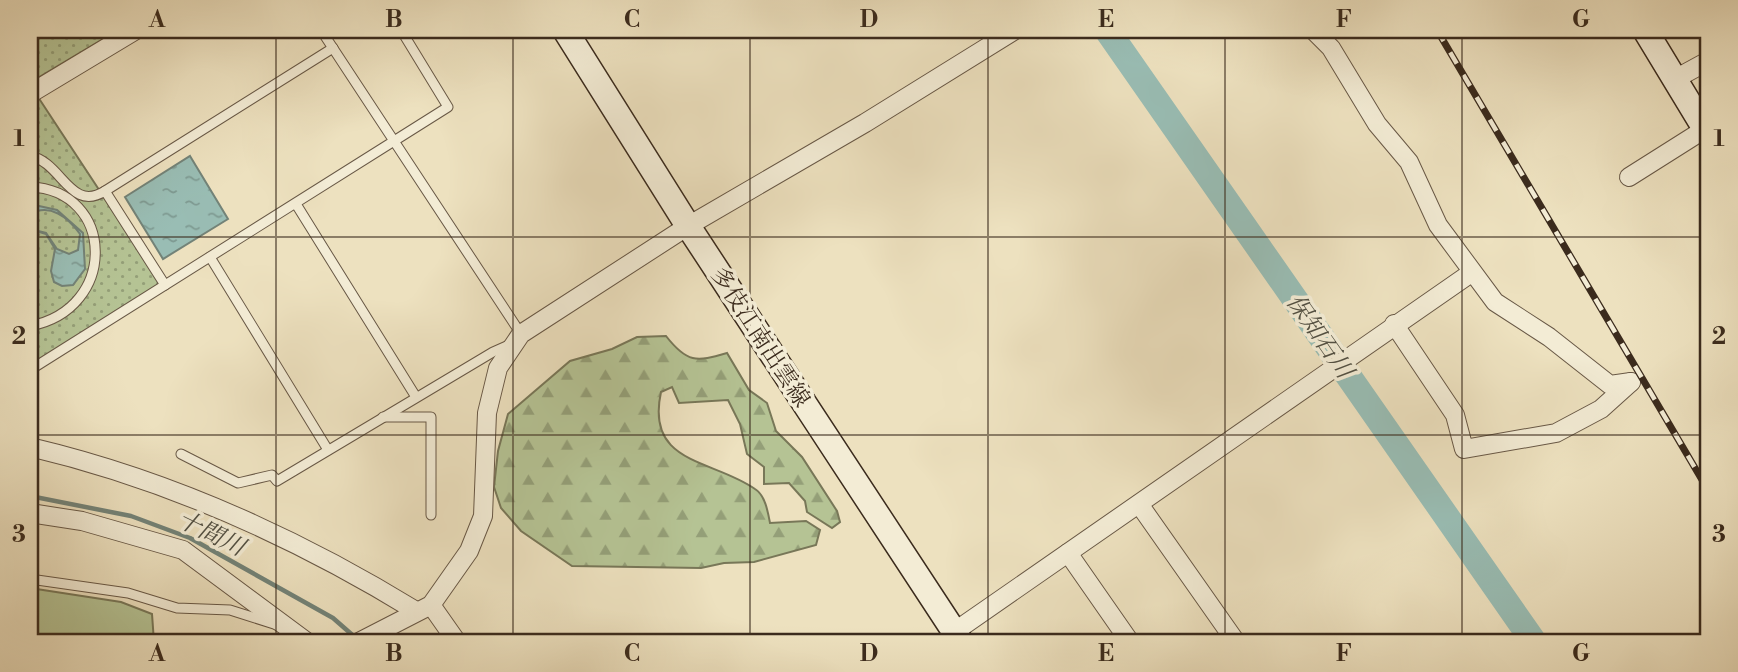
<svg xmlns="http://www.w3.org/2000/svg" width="1738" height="672" font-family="'Libre Bodoni','Noto Serif JP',serif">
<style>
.green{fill:url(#green-dots);stroke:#787758;stroke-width:2}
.forest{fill:url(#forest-firs);stroke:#787758;stroke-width:2}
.pitch{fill:#b5c394;stroke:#787758;stroke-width:2}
.water{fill:url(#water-ripples);stroke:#738378;stroke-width:2}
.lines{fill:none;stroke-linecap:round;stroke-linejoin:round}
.stream{stroke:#738378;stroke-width:4.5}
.river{stroke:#99bdb4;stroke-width:26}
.service-casing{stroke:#685846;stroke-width:11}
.minor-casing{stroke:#685846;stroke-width:20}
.secondary-casing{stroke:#3b2b1d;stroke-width:27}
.service{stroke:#f3ecd5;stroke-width:9}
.minor{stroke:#f3ecd5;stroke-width:18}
.secondary{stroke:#f3ecd5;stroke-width:24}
.rail-casing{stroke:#3b2b1d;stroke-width:7}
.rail{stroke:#f3ecd5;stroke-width:4.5;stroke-dasharray:13;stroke-linecap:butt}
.grid{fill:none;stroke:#3b2b1d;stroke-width:2;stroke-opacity:0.55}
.labels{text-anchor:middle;stroke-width:7;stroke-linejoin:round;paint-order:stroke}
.street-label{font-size:23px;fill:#3b2b1d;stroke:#f3ecd5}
.water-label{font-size:24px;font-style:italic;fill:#525043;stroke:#f3ecd5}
.neatline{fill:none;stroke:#3b2b1d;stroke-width:2.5}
.grid-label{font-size:23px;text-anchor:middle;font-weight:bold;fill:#3b2b1d}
</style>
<defs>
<pattern id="green-dots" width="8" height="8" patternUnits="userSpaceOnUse" patternTransform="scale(1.75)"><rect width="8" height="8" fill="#b5c394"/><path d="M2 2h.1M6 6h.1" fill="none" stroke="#949f78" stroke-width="1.8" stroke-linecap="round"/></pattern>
<pattern id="forest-firs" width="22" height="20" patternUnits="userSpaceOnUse" patternTransform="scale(1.75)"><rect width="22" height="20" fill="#b5c394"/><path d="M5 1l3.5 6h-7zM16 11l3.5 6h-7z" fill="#949f78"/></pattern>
<pattern id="water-ripples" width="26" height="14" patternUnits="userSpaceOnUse" patternTransform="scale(1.75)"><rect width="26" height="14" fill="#99bdb4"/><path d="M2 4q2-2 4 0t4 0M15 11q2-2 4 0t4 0" fill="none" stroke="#7e9a92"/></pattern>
</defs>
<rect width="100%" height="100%" fill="#ede1bf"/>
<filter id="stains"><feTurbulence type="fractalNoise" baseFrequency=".00286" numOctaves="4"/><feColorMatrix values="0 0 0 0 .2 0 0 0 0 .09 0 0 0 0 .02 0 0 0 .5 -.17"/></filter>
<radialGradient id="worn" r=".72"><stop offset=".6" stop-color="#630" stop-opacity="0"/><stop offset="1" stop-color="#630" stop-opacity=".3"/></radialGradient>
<path class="green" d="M30 30H118L36 79 38 97 161 284 30 370Z"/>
<path class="forest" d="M666 336C687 363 696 362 727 353L749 390 767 403 776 431 802 457 837 511 840 522 832 528 807 512 805 501 789 483 764 484V467L747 454 740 424 728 400 679 403 672 387 661 392C645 465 713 459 755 489 765 495 768 512 770 523L806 521 820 530 816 545 754 562 724 563 701 568 572 566 521 531 501 508 494 487 498 451 508 414 570 361 612 349 637 337Z"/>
<path class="pitch" d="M30 588 121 602 152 614 154 642H30Z"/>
<g class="water">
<path d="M190 156 228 219 163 259 125 197Z"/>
<path d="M39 206 57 210 83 233 85 269 73 285 62 286 54 282 51 271 55 249 46 234 30 229 46 233 57 249 69 254 78 250 80 234C68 217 50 203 30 214Z"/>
</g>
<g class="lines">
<path class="stream" d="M30 496 131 516 190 538 333 618 357 639"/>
<path class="river" d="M1107 30 1534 642"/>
<defs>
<g id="service">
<path d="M401 30 448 107 394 141 521 334"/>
<path d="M30 156C62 162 70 213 105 191L165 285"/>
<path d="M30 187C115 190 119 309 30 326"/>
<path d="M105 191 333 48"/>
<path d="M296 204 416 397"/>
<path d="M210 257 328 450"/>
<path d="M30 370 394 141 321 30"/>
<path d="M383 417H431V515"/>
<path d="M181 454 238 483 272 475 277 481 493 352 511 344"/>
<path d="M30 579 128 593 177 608 230 610 274 624"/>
</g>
<g id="minor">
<path d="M1313 30 1331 48 1377 124 1409 162 1438 225 1495 302 1549 337 1610 385 1631 382"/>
<path d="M1675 79 1708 61"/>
<path d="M33 92 136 30"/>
<path d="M1629 177 1705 129"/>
<path d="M1394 324 1455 415 1464 449 1556 433 1601 409 1631 382"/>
<path d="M30 447C166 479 297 538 416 611"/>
<path d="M1139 504 1236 642"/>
<path d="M30 513 82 521 183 550 307 642"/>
<path d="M1068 553 1130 642"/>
<path d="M431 605 457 642"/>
<path d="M954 632 1471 273"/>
<path d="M359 642 431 605 469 551 483 516 487 413 498 368 521 334 688 226 865 123 1015 30"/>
</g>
<g id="secondary">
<path d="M565 30 688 226 961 642"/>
<path d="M1645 30 1708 134"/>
</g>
</defs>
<use href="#service" class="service-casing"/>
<use href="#minor" class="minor-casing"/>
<use href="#secondary" class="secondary-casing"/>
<use href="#service" class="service"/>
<use href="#minor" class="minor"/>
<use href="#secondary" class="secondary"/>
<defs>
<path id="rail" d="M1437 30 1708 490"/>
</defs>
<use href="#rail" class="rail-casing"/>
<use href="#rail" class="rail"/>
</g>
<path class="grid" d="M276 30V642M513 30V642M750 30V642M988 30V642M1225 30V642M1462 30V642M30 237H1708M30 435H1708"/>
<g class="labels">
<g class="street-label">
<text transform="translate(761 337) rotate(57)" y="8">多伎江南出雲線</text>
</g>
<g class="water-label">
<text transform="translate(1320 336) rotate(55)" y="8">保知石川</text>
<text transform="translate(211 533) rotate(26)" y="8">十間川</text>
</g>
</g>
<rect width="1738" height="672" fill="none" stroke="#ede1bf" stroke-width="77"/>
<rect x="38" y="38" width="1662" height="596" class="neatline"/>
<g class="grid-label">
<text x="157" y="27">A</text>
<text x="394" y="27">B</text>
<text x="632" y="27">C</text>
<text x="869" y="27">D</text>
<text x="1106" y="27">E</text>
<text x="1344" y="27">F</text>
<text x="1581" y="27">G</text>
<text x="19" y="146">1</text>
<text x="1719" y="146">1</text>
<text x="19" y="344">2</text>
<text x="1719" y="344">2</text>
<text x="19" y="542">3</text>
<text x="1719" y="542">3</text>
<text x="157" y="661">A</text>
<text x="394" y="661">B</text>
<text x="632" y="661">C</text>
<text x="869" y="661">D</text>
<text x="1106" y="661">E</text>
<text x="1344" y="661">F</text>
<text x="1581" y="661">G</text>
</g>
<rect width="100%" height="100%" filter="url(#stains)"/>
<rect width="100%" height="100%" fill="url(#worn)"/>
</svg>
